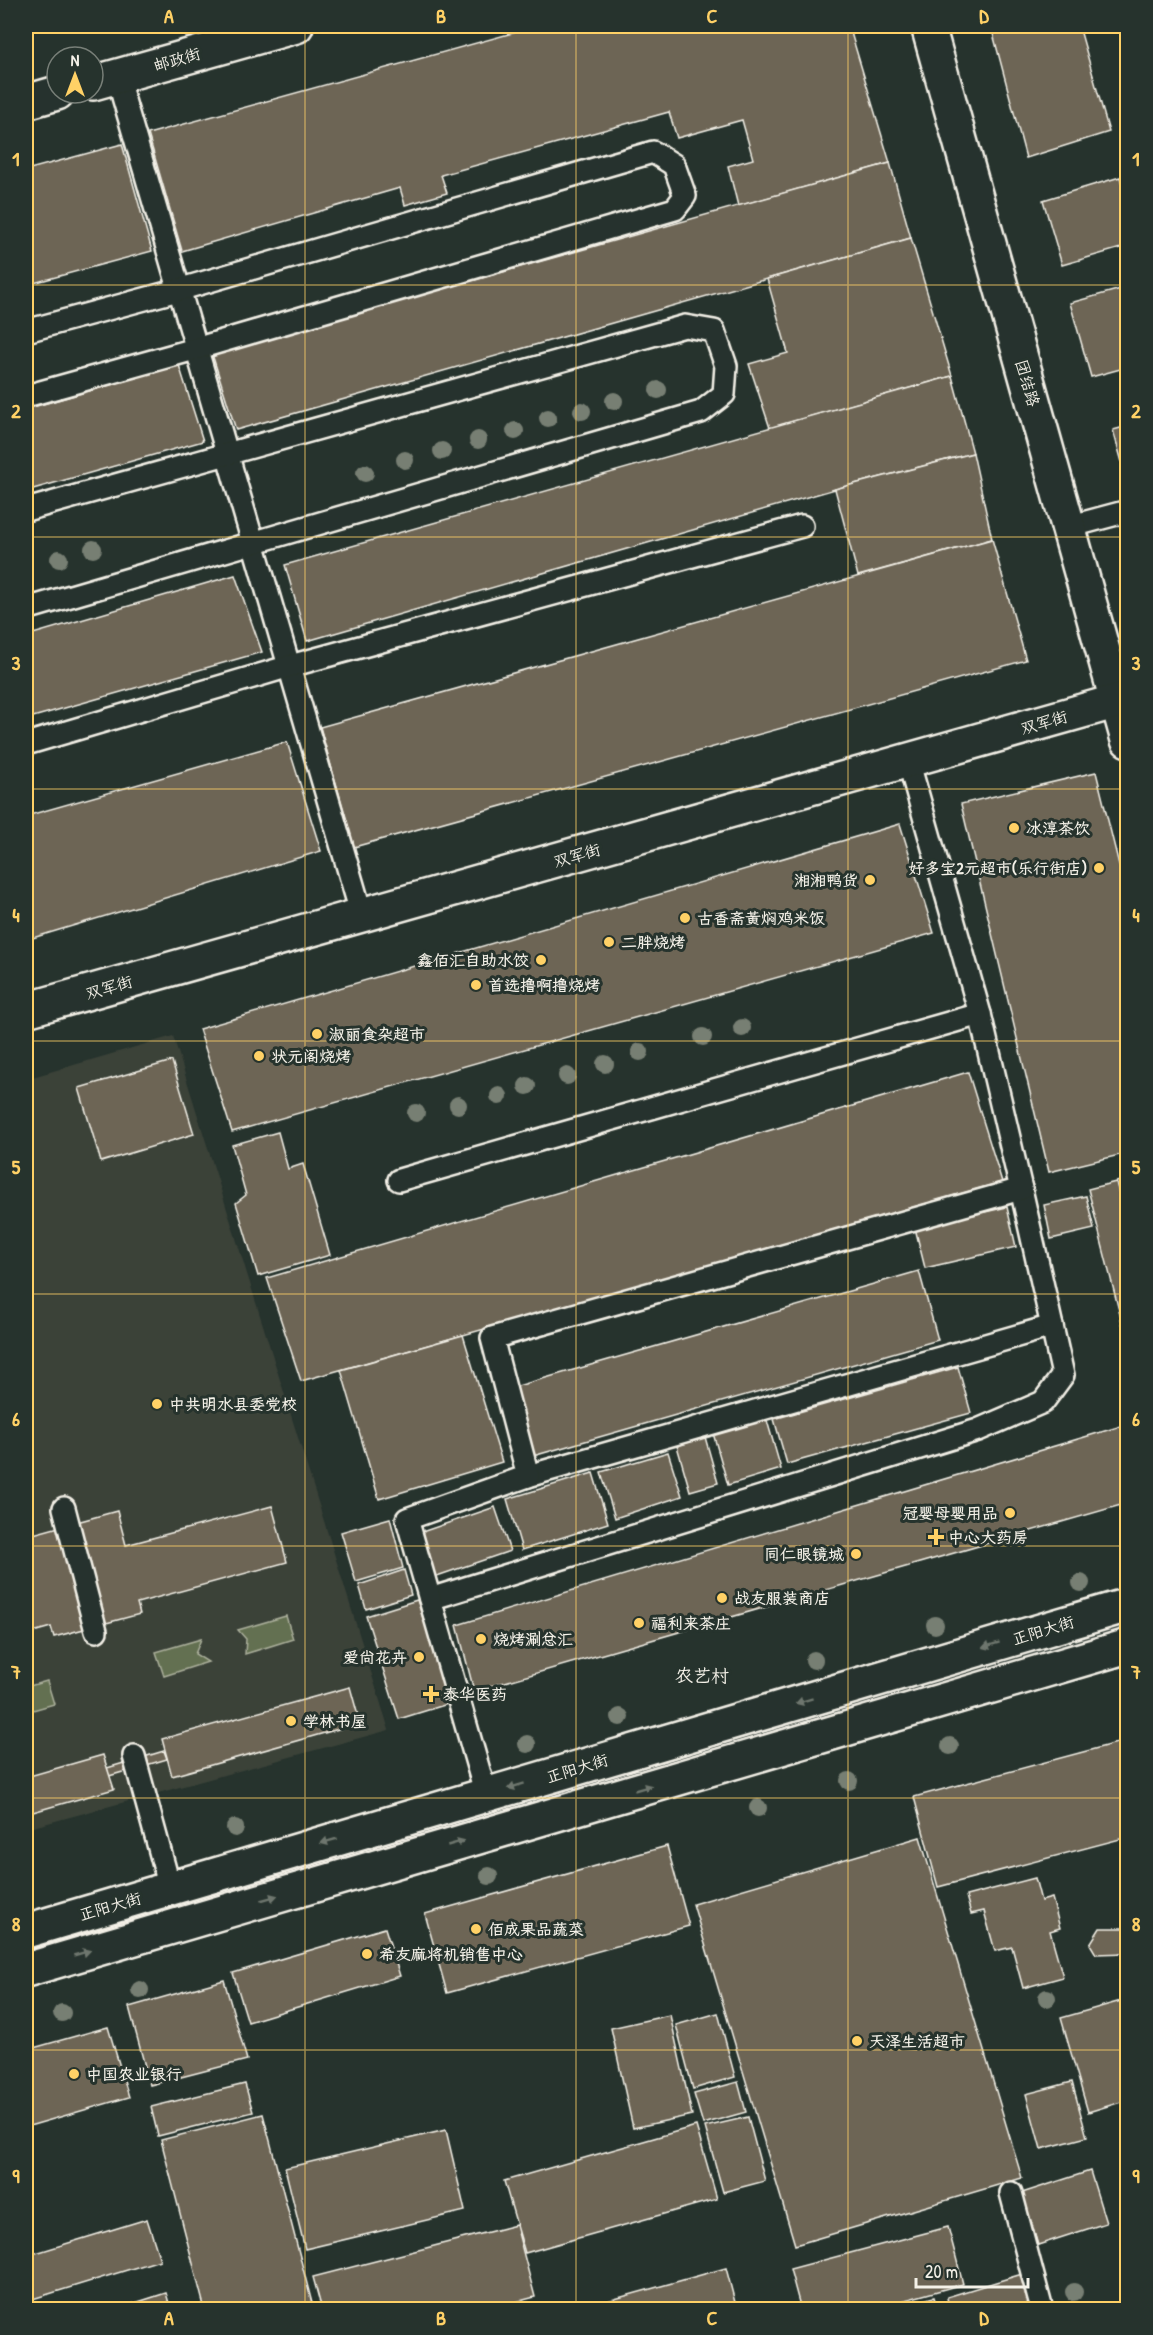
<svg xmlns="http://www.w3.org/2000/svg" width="1153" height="2335" font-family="'Patrick Hand','LXGW WenKai TC',sans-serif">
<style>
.built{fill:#3b4239}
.green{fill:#637051;stroke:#acb09c;stroke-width:1.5}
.building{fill:#6d6555;stroke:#f4f1e8;stroke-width:1.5}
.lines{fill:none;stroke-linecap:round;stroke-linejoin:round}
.lane-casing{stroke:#f4f1e8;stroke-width:26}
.street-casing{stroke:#f4f1e8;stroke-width:38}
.secondary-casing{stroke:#f4f1e8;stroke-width:38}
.lane{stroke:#26332d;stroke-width:21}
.street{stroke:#26332d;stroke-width:33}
.secondary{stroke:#26332d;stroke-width:33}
.tree{fill:#777f73}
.oneway{fill:#6e766e}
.grid{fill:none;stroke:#ffd166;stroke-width:1.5;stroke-opacity:0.55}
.poi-dot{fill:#ffd166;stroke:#26332d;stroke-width:2}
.labels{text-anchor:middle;stroke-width:6;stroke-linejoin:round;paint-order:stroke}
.street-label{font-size:16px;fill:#f4f1e8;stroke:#26332d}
.poi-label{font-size:16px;font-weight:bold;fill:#f4f1e8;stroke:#26332d;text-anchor:start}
.neighbourhood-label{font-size:18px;fill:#f4f1e8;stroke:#26332d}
.neatline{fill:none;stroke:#ffd166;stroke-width:2}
.grid-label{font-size:20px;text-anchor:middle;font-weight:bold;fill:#ffd166}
</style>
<rect width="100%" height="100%" fill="#26332d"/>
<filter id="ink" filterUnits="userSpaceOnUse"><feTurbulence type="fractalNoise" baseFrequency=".0167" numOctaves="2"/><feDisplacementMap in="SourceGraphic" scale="12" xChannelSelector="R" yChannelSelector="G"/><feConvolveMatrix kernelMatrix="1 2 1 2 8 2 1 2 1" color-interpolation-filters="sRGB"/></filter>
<g filter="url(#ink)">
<path class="built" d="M173 1036 389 1730 26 1829V1079Z"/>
<g class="green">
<path d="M286 1616 293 1639 245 1654 246 1639 238 1630Z"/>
<path d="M201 1639 195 1654 208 1662 164 1676 156 1652Z"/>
<path d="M47 1681 54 1704 26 1712V1687Z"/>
</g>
<g class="building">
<path d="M538 26H849L890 163 738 206 728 166 753 159 742 120 677 138 669 112 441 175 447 193 405 205 400 188 182 251 148 134Z"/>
<path d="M991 26H1079L1109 132 1026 158Z"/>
<path d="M122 144 152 251 26 285 32 308 26 310V170Z"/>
<path d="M890 163 911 238 236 430 212 354Z"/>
<path d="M1120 177 1123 188 1128 187V246L1062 265 1043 200Z"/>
<path d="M911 238 952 376 770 428 749 364 788 353 767 279Z"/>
<path d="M1128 287V367L1091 377 1070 303Z"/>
<path d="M179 365 203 441 26 491V409Z"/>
<path d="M952 376 973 453 835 489 307 641 285 565Z"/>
<path d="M1128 426V480H1127L1113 430Z"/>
<path d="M973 453 992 539 858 576 835 489Z"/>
<path d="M992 539 1026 660 354 847 320 727Z"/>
<path d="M235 575 262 652 26 719V636Z"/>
<path d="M287 742 321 851 26 940V816Z"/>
<path d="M1096 772 1128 901V1153L1049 1172 961 804Z"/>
<path d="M900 824 934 933 232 1132 199 1029Z"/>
<path d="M172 1061 194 1134 101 1162 79 1088Z"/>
<path d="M968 1072 1002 1182 301 1381 267 1278Z"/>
<path d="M278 1132 288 1169 303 1164 330 1255 258 1276 236 1203 246 1195 232 1145Z"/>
<path d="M1128 1179V1228L1116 1182Z"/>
<path d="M1116 1182 1128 1228V1346L1088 1189Z"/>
<path d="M1086 1196 1094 1229 1051 1239 1044 1205Z"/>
<path d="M1007 1207 1016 1247 925 1268 915 1228Z"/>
<path d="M919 1271 938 1340 533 1456 514 1387Z"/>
<path d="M463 1335 502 1462 379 1499 341 1370Z"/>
<path d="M958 1367 971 1413 787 1464 774 1419Z"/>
<path d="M766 1417 781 1469 728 1485 713 1433Z"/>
<path d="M1128 1424V1503L474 1691 457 1625Z"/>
<path d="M705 1437 718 1483 690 1491 677 1446Z"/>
<path d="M668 1452 682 1496 615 1518 601 1472Z"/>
<path d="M593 1473 608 1523 522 1550 507 1499Z"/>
<path d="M272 1506 287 1562 137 1603 140 1614 54 1637 51 1627 26 1634V1569L32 1567 26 1536 117 1511 126 1545Z"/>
<path d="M495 1507 510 1551 431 1578 416 1534Z"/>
<path d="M390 1518 403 1568 356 1582 341 1532Z"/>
<path d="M404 1570 411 1595 366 1609 359 1585Z"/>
<path d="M417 1600 451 1703 399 1719 366 1616Z"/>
<path d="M350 1687 360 1723 172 1776 162 1739Z"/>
<path d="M1128 1740V1837L938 1887 914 1797Z"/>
<path d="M164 1751 167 1759 109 1776 107 1768Z"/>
<path d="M103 1755 114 1789 26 1814V1777Z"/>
<path d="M920 1837 1022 2178 795 2245 693 1904Z"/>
<path d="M667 1846 689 1926 447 1993 425 1914Z"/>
<path d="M1035 1878 1041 1901 1052 1898 1060 1928 1050 1931 1063 1977 1023 1988 1012 1947 995 1951 984 1911 971 1914 966 1896Z"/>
<path d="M385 1928 400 1976 248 2022 233 1973Z"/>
<path d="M1100 1928H1128V1953L1096 1954 1090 1944Z"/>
<path d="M224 1980 247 2060 150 2085 129 2007Z"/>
<path d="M1128 1999V2100L1088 2112 1061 2018Z"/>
<path d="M718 2013 735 2077 693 2089 676 2025Z"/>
<path d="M670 2015 692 2115 633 2128 611 2028Z"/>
<path d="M108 2027 129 2097 26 2127V2050Z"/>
<path d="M738 2082 746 2112 703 2124 694 2094Z"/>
<path d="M1072 2082 1087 2137 1041 2149 1026 2094Z"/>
<path d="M245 2084 253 2112 158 2136 151 2107Z"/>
<path d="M263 2114 313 2307 305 2310H205L161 2140Z"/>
<path d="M748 2117 765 2181 723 2192 705 2127Z"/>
<path d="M696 2126 717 2199 525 2253 504 2181Z"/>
<path d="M446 2130 465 2211 305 2249 285 2168Z"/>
<path d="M1090 2171 1106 2223 1038 2245 1022 2193Z"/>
<path d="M147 2219 160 2260 26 2301V2256Z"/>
<path d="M516 2225 535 2297 484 2310H322L313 2277Z"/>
<path d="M948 2227 963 2284 869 2310H801L790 2269Z"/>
<path d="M726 2268 737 2310H575Z"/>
<path d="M1022 2274 1031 2310H949L947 2297Z"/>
<path d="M166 2293 171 2310H113Z"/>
<path d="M934 2297 938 2310H887Z"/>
</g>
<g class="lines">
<defs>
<g id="lane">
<path d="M117 76 362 916"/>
<path d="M26 331 178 290 653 152 674 165 685 196 675 209 195 349 26 396"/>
<path d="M26 510 685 326 714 331 726 366 724 394 701 412 26 609"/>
<path d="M1068 527 1128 511"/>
<path d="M26 744 290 666 802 526"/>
<path d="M399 1180 980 1014"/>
<path d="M528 1476 1052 1326"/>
<path d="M64 1508 96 1631"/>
<path d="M430 1599 978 1430 1043 1402 1063 1375 1021 1189"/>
<path d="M134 1756 170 1888"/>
<path d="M486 1795 407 1519 528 1476 492 1338 1021 1189 980 1014 908 760"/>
<path d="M1011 2193 1042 2310"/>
</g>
<g id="street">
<path d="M93 83 296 26"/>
<path d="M26 102 57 93"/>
</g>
<g id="secondary">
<path d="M928 26 1128 740"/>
<path d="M26 1010 1128 698"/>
<path d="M26 1931 1128 1605"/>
<path d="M26 1970 1128 1646"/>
</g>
</defs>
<use href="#lane" class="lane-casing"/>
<use href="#street" class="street-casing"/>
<use href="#secondary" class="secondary-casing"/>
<use href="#lane" class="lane"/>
<use href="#street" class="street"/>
<use href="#secondary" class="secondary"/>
</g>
<g class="tree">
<circle cx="658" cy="390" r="9"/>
<circle cx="614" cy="401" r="9"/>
<circle cx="582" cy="411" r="9"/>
<circle cx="548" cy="418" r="9"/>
<circle cx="515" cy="431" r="9"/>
<circle cx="478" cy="440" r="9"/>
<circle cx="442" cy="451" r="9"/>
<circle cx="405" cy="460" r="9"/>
<circle cx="365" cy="473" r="9"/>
<circle cx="93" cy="549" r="9"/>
<circle cx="59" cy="559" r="9"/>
<circle cx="742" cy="1028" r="9"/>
<circle cx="703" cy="1037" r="9"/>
<circle cx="640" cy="1052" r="9"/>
<circle cx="605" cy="1064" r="9"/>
<circle cx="567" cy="1076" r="9"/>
<circle cx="527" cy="1086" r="9"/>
<circle cx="499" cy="1096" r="9"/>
<circle cx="458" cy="1105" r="9"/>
<circle cx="416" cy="1113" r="9"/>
<circle cx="1081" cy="1583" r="9"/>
<circle cx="935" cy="1625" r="9"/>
<circle cx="814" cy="1660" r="9"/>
<circle cx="620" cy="1717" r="9"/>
<circle cx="527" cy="1744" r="9"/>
<circle cx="950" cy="1746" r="9"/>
<circle cx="849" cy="1781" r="9"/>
<circle cx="758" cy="1808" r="9"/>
<circle cx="235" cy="1828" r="9"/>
<circle cx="489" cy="1876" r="9"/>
<circle cx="140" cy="1990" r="9"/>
<circle cx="1047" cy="1998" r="9"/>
<circle cx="62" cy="2013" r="9"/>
<circle cx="1074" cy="2292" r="9"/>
</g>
<defs><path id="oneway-solid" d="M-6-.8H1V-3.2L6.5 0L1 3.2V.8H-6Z" transform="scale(1.5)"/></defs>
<g class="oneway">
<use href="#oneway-solid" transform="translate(991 1645) rotate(163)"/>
<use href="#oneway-solid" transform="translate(804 1701) rotate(163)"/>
<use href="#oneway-solid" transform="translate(516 1786) rotate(163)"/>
<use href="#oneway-solid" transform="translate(643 1788) rotate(-16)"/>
<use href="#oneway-solid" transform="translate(329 1841) rotate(164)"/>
<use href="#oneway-solid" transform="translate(456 1843) rotate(-16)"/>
<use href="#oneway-solid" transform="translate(269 1898) rotate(-16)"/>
<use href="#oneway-solid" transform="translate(82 1953) rotate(-16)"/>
</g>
</g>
<path class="grid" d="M305 26V2310M576 26V2310M848 26V2310M26 285H1128M26 537H1128M26 789H1128M26 1041H1128M26 1294H1128M26 1546H1128M26 1798H1128M26 2050H1128"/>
<g class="poi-dot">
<circle cx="1014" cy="828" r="6"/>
<circle cx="1099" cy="868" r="6"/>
<circle cx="870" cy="880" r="6"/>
<circle cx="685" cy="918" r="6"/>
<circle cx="609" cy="942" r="6"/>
<circle cx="541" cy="960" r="6"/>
<circle cx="476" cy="985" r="6"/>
<circle cx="317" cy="1034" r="6"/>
<circle cx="259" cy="1056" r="6"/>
<circle cx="157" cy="1404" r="6"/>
<circle cx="1010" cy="1513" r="6"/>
<path d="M933 1528h6v6h6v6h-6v6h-6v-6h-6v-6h6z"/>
<circle cx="856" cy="1554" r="6"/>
<circle cx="722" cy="1598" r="6"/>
<circle cx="639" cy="1623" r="6"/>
<circle cx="481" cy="1639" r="6"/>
<circle cx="419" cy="1657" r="6"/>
<path d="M428 1685h6v6h6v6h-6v6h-6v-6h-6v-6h6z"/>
<circle cx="291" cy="1721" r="6"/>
<circle cx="476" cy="1929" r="6"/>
<circle cx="367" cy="1954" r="6"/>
<circle cx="857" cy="2041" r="6"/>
<circle cx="74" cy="2074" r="6"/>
</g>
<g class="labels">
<g class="street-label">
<text transform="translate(177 59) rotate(-16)" y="6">邮政街</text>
<text transform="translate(1028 383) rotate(74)" y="6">团结路</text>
<text transform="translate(1044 722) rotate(-16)" y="6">双军街</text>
<text transform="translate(577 855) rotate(-16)" y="6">双军街</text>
<text transform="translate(109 987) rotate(-16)" y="6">双军街</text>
<text transform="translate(1043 1630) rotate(-17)" y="6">正阳大街</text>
<text transform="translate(577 1768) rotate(-17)" y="6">正阳大街</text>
<text transform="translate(110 1906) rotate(-16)" y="6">正阳大街</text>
</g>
<g class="poi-label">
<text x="1026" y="834">冰淳茶饮</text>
<text x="1087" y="874" text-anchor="end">好多宝2元超市(乐行街店)</text>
<text x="858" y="886" text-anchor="end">湘湘鸭货</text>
<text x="697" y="924">古香斋黄焖鸡米饭</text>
<text x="621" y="948">二胖烧烤</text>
<text x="529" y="966" text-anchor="end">鑫佰汇自助水饺</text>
<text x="488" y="991">首选撸啊撸烧烤</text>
<text x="329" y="1040">淑丽食杂超市</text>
<text x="271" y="1062">状元阁烧烤</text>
<text x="169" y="1410">中共明水县委党校</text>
<text x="998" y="1519" text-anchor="end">冠婴母婴用品</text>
<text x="948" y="1543">中心大药房</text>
<text x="844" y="1560" text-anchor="end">同仁眼镜城</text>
<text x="734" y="1604">战友服装商店</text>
<text x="651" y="1629">福利来茶庄</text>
<text x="493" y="1645">烧烤涮总汇</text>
<text x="407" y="1663" text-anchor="end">爱尚花卉</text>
<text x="443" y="1700">泰华医药</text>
<text x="303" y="1727">学林书屋</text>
<text x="488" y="1935">佰成果品蔬菜</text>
<text x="379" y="1960">希友麻将机销售中心</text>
<text x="869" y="2047">天泽生活超市</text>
<text x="86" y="2080">中国农业银行</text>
</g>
<g class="neighbourhood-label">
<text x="702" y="1682">农艺村</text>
</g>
</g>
<rect width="1153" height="2335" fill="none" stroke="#26332d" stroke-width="66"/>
<g transform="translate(75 75)"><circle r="28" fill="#26332d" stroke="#787f78" stroke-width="1.5"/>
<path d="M0-4.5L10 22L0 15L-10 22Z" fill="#ffd166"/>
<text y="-9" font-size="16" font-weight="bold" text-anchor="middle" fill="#f4f1e8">N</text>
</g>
<path d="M916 2278v9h112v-9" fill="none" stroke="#f4f1e8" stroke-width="3"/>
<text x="925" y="2278" font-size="18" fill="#f4f1e8" stroke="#26332d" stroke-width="4.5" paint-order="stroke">20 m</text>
<rect x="33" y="33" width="1087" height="2269" class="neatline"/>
<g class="grid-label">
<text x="169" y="23">A</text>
<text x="441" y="23">B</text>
<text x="712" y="23">C</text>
<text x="984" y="23">D</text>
<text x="16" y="166">1</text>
<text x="1136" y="166">1</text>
<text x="16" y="418">2</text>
<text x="1136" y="418">2</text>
<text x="16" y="670">3</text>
<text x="1136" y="670">3</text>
<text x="16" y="922">4</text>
<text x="1136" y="922">4</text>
<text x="16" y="1174">5</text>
<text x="1136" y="1174">5</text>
<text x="16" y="1426">6</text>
<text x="1136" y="1426">6</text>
<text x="16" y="1679">7</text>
<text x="1136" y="1679">7</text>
<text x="16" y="1931">8</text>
<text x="1136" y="1931">8</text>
<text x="16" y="2183">9</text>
<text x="1136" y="2183">9</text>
<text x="169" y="2325">A</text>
<text x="441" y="2325">B</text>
<text x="712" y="2325">C</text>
<text x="984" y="2325">D</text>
</g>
</svg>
